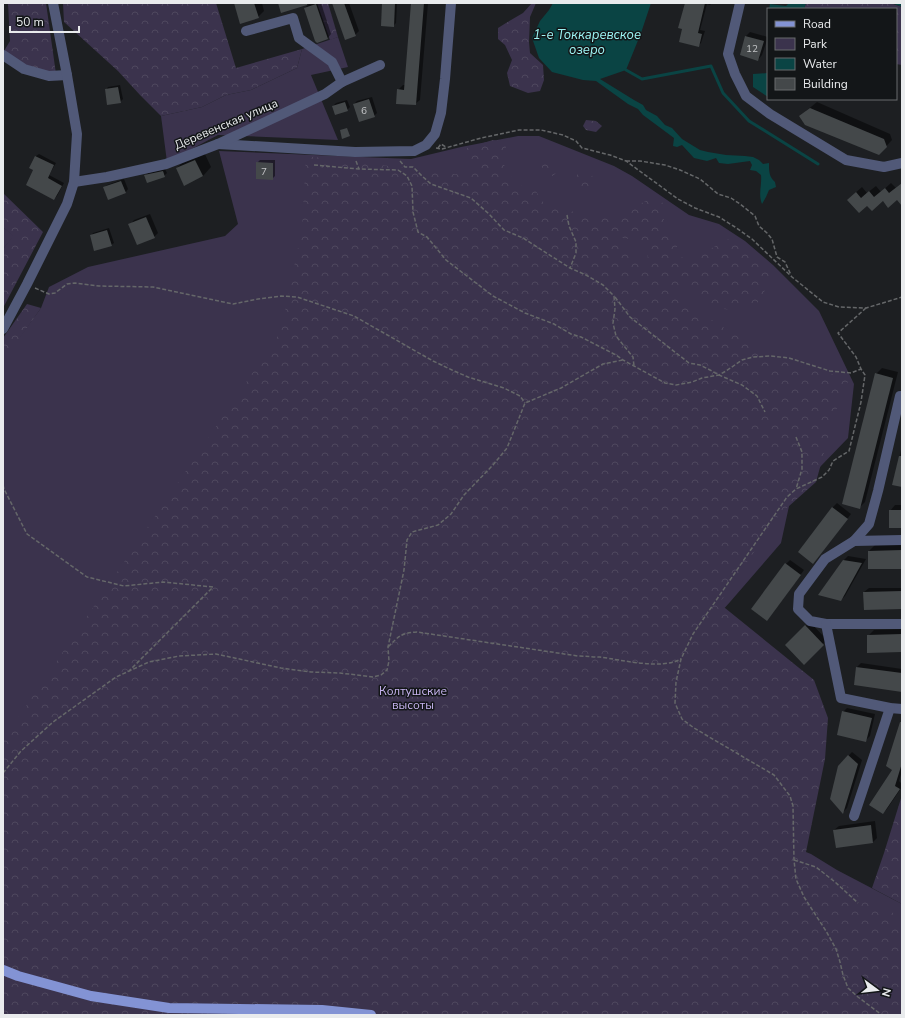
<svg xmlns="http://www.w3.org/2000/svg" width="905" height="1018" font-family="'Nunito Sans',sans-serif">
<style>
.green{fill:#3b334d}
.forest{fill:url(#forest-crowns);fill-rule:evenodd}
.water{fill:#0a4444}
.shadow{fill:#0007}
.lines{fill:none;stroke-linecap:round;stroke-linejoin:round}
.stream{stroke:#0a4444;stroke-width:3}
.building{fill:#44484a}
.path{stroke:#656769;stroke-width:1.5;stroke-dasharray:4 2;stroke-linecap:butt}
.minor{stroke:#515978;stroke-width:10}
.major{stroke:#8393d4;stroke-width:10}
.labels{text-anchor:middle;stroke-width:3;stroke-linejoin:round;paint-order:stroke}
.number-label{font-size:10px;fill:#c0c2c4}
.street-label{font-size:12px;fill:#e9ebed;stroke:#131618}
.park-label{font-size:12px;fill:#c8b5f1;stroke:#131618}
.water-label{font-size:13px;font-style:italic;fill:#9cf5f4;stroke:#131618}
</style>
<defs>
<pattern id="forest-crowns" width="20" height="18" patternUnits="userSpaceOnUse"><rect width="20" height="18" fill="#3b334d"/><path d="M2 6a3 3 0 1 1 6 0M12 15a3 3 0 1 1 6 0" fill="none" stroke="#4e475e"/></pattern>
</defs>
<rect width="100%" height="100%" fill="#1d1f22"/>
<g class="green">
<path d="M338 37 348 67 311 75 338 140 218 135 167 162 161 116 202 107 226 95 251 90 297 68 302 49Z"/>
<path d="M518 136H539L614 166 632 176 689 215 719 224 745 241 773 265 819 311 854 384 848 438 791 497 781 543 730 602 694 642 789 798 806 852 811 854 837 870 902 904V964L664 1015 3 914V360L41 308 49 287 88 267 225 236 238 224 219 151 411 159 461 147Z"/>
<path d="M3 227 14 236 3 249Z"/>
</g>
<g class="forest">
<path d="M8 3H46L56 74 26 65 4 51 10 41Z"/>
<path d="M63 3H216L236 68 302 49 297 68 251 90 226 95 202 107 161 116 140 95 118 71 64 22Z"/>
<path d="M317 3H328L338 37 330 40Z"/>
<path d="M532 3H536L530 17 529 42 530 53 543 65 544 80 540 91 528 93 510 86 507 73 512 60 505 45 498 39V28L506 23 523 13Z"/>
<path d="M806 3H890L902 7V65L896 64V9H804Z"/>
<path d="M586 120 596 121 602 126 596 132 586 130 583 126Z"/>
<path d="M493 140 505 142 506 148 503 163 512 178 523 187 535 190 544 203 584 215 590 219 597 216 616 221 631 210 647 200 660 199 665 207 663 228 678 244 674 254 686 259 706 252 720 243 729 239 750 250 765 261 772 276 759 302 733 310 706 307 685 280 673 293 671 294 770 357 849 379 835 413 816 482 779 515 717 607 725 608 814 680 828 718 825 759 806 852V860L807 863 902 918V1015H3V740L281 331 302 228 306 156 472 176 474 161 462 158 467 148ZM613 236 639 241 648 257 642 266 634 252Z"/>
<path d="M542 164H553L559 170 553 176 542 174Z"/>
<path d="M589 169 594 180 588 191 577 184V174Z"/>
<path d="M3 193 43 232 3 308V249L13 236 3 227Z"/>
<path d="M27 304 41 308 3 362V338Z"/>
<path d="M902 795V904L872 888 884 853Z"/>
</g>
<g class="water">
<path d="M553 3H651L641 33 626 70 600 79 634 100 643 105 646 110 657 116 665 125 672 128 682 139 700 150 708 152 726 155 745 156 753 157 759 160 763 164 769 163C769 171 769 177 775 182L776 187 769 190 766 197 762 204C758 194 762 186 761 175L756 171 750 170 752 165 750 161 728 164 719 163 716 158 707 161 694 158 682 145 677 147 673 146 674 138 643 115 638 109 628 104 596 81 583 80 552 72 539 58 532 38 540 21 549 10Z"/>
<path d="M789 3H806L804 9H769L770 4 786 6Z"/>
<path d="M768 73V97L753 87V74Z"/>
</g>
<g class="shadow">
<path d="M235 3H262L264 11 258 17Z"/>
<path d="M313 3H321L331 34 327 39 305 8 309 4Z"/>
<path d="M333 3H349L359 31 355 35Z"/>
<path d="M383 3H397L396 23 393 26Z"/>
<path d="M412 3H428L420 100 415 104 398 90 403 85H405Z"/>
<path d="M686 3H712L710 5 707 4 700 30 705 31 701 43 698 46 683 28Z"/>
<path d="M750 32 768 37 762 55 758 60 746 36Z"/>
<path d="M120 85 123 99 120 102 106 90 108 87Z"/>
<path d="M372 97 377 113 374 116 354 104 357 101Z"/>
<path d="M347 100 350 107 347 110 333 106 336 103Z"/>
<path d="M817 102 890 134 892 140 879 154 806 111Z"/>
<path d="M204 152 211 167 203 176 177 168 186 159Z"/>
<path d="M39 154 56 163 49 175 64 183 57 196 54 199 35 170 30 167 36 156Z"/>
<path d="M260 160H275V176L272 179 257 163Z"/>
<path d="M165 169 167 173 164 176H145L148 173Z"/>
<path d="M124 179 128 189 126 192 104 188 107 185Z"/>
<path d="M891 183 896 188 902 183V204L898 199 884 200 872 210 854 194 862 187 867 193 876 186 881 192Z"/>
<path d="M150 214 158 233 154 237 130 225 134 220Z"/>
<path d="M109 228 114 243 111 245 91 236 93 233Z"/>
<path d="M882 368 898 372 865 502 859 508 876 374Z"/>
<path d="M902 445V486L894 484Z"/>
<path d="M837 503 851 514 813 563 832 508Z"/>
<path d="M895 505H902V527L890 511Z"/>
<path d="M875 545H902V568L869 551Z"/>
<path d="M848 556 866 559 845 596 841 600 844 560Z"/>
<path d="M790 560 804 570 771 615 786 564Z"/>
<path d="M869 588H902V608L864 592Z"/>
<path d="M810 622 827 640 804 663 786 645Z"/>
<path d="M902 629V651L868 636 874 630Z"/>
<path d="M861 663 902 669V691L855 684 857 667Z"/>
<path d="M847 708 875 714 870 736 866 740 843 712Z"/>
<path d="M901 722H902V771L899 781 902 784V787L887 809 883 813 893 770Z"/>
<path d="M852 752 862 760 847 808 843 812 838 767Z"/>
<path d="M875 821 877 838 873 842 837 847 834 830 839 826Z"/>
</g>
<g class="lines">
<g class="stream">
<path d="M896 3 902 5"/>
<path d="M626 70 642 79 711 66 723 93 749 121 818 164"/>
</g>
</g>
<g class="building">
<path d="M234 3H254L259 18 240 24Z"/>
<path d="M278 3H307V5L281 13Z"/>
<path d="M332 3H344L356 36 345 40Z"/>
<path d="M382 3H395L394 27 381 26Z"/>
<path d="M411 3H424L416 105 396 104 397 89 404 90Z"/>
<path d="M685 3H705L698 33 702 34 699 47 679 42 682 29 678 28Z"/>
<path d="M316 4 328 39 317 43 315 41 304 8Z"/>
<path d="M745 36 764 41 758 61 740 55Z"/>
<path d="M118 87 121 103 107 105 105 89Z"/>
<path d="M369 99 375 117 359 122 353 104Z"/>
<path d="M345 102 348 111 335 115 332 106Z"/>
<path d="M810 108 884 139 887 147 879 155 805 125 799 116Z"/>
<path d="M347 128 350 136 342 139 340 130Z"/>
<path d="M35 156 54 165 48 178 62 186 54 200 26 185 33 170 29 168Z"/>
<path d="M195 160 203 176 184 186 176 168Z"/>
<path d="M256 162 273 163V180L256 179Z"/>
<path d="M163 171 165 177 147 183 144 175Z"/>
<path d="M121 181 126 193 108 200 103 187Z"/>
<path d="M902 183V206L897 200 888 208 883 201 872 211 867 206 859 213 847 200 856 192 861 198 869 191 874 197 885 188 889 193Z"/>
<path d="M146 217 155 238 137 245 128 224Z"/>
<path d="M107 230 112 246 94 251 90 235Z"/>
<path d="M875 373 893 378 860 509 842 504Z"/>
<path d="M899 456H902V487L892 485Z"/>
<path d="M832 507 848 519 813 564 798 552Z"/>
<rect x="889" y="510" width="13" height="18"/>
<path d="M902 550V569H868V551Z"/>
<path d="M843 560 862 563 841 601 818 595Z"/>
<path d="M785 563 801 575 767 621 751 609Z"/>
<path d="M902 591V609L864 610 863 592Z"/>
<path d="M805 625 824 645 804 665 785 645Z"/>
<path d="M902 634V652L867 653V635Z"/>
<path d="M856 667 902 673V692L854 685Z"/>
<path d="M842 711 872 718 866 742 837 735Z"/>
<path d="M900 722H902V763L895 786 900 789 883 814 869 805 892 770 886 766Z"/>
<path d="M848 755 858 764 843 814 830 799 838 766Z"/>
<path d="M871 825 873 843 836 848 833 830Z"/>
</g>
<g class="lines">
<g class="path">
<path d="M436 148 442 149 481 138 519 130H541L563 135 576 141 582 148 610 155 626 161 678 199 695 208 719 217 735 227 752 239 792 277 823 302 839 307 866 308 886 302 902 297"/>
<path d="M438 148 441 144 446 147"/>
<path d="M356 161 359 169"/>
<path d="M400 161 405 167H413L422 176 431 184 471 198 489 214 504 230 523 238 570 268 586 275 603 285 614 296 615 309 613 323 616 336 633 357 634 366"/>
<path d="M626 161H640L665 165 680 170 700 179 718 194 731 198 740 204 755 216 759 226 767 233 772 239 777 257 785 262 791 275"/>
<path d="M314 165 359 169 398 170 407 176 412 186 413 212 418 232 427 237 446 260 493 296 525 313 554 324 571 334 581 337 616 355 623 360 665 383 676 385 692 382 702 378 719 375 726 371 742 360 753 357 771 356 789 358 830 371 851 373 861 369"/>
<path d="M567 215 569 226 576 242V253L570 268"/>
<path d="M35 288 49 294 55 293 67 284 75 283 99 286 153 287 233 304 258 299 281 296 297 297 354 316 433 361 452 370 468 377 504 388 520 396 525 403"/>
<path d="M615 297 630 317 689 363 700 365 710 370 719 375 742 385 757 396 765 412"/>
<path d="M866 308 838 333 856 357 861 369 865 375 861 402 849 451 833 461 829 470 822 477 796 489 787 497 693 634 681 659 676 682 675 703 682 719 694 728 774 775 790 796 793 806 794 860 796 879 804 897 826 931 836 949 840 962 843 975 848 988 858 997 882 1015"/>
<path d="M796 437 802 452V469L796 489"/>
<path d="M3 485 4 489 27 534 87 577 124 586 163 582 213 587 129 671"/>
<path d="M388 647C399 636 401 633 417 632L578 656C586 656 593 657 600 657 622 660 662 670 681 659"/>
<path d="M3 773 21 751 53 722 116 677 149 662 179 656 216 654 281 668 311 672 340 673 373 677 381 675 387 670 389 661 388 647 404 570 407 540 412 532 438 525 451 514 464 495 493 465 507 448 525 403 561 388 603 364 623 360"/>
<path d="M794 860 816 867 835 882 858 903"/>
</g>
<g class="minor">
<path d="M740 3 728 54 735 74 746 96 770 114 846 160 884 167 902 163"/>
<path d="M246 31 293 18 299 38 332 62 342 82"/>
<path d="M3 55 24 69 49 76 67 75"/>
<path d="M218 144 355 152 414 151 426 145 435 134 441 113 445 79 451 3"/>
<path d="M74 182 107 177 166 164 218 144 325 94 342 82 380 65"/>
<path d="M3 329 27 284 67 204 74 182 77 134 67 75 53 3"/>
<path d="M902 540 854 541 825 559 799 594 798 609 810 621 826 624H902"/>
<path d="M854 541 869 524 878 491 900 396H902"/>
<path d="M826 624 841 698 890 708 902 709"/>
<path d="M854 816 890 708"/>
</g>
<path class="major" d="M3 970 18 976 91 996 169 1008 322 1010 371 1015"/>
</g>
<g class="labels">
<g class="number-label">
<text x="752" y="52">12</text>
<text x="364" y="114">6</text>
<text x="264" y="175">7</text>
</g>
<g class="street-label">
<text transform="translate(226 124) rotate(-23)" y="4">Деревенская улица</text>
</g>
<g class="park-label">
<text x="413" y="695">Колтушские<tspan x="413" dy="14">высоты</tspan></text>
</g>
<g class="water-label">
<text x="587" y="39">1-е Токкаревское<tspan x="587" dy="15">озеро</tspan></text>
</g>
</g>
<rect width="905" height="1018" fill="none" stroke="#e9ebed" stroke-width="8"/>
<rect x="767" y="8" width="130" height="92" fill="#131618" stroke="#696b6d"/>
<rect x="775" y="21" width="20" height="6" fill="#8393d4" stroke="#696b6d"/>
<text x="803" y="28" font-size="12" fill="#e9ebed">Road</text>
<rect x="775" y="38" width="20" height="12" fill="#3b334d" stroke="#696b6d"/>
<text x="803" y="48" font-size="12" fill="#e9ebed">Park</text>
<rect x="775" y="58" width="20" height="12" fill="#0a4444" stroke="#696b6d"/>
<text x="803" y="68" font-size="12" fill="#e9ebed">Water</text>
<rect x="775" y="78" width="20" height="12" fill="#44484a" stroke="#696b6d"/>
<text x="803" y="88" font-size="12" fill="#e9ebed">Building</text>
<g transform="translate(877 990) rotate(105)" stroke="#131618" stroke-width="3" paint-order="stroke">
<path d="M0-3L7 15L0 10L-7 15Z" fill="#e9ebed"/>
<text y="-6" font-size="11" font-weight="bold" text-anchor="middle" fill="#e9ebed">N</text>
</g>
<path d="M10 26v6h69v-6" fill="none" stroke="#e9ebed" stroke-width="2"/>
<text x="16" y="26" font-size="12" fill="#e9ebed" stroke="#131618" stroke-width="3" paint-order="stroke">50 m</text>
</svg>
